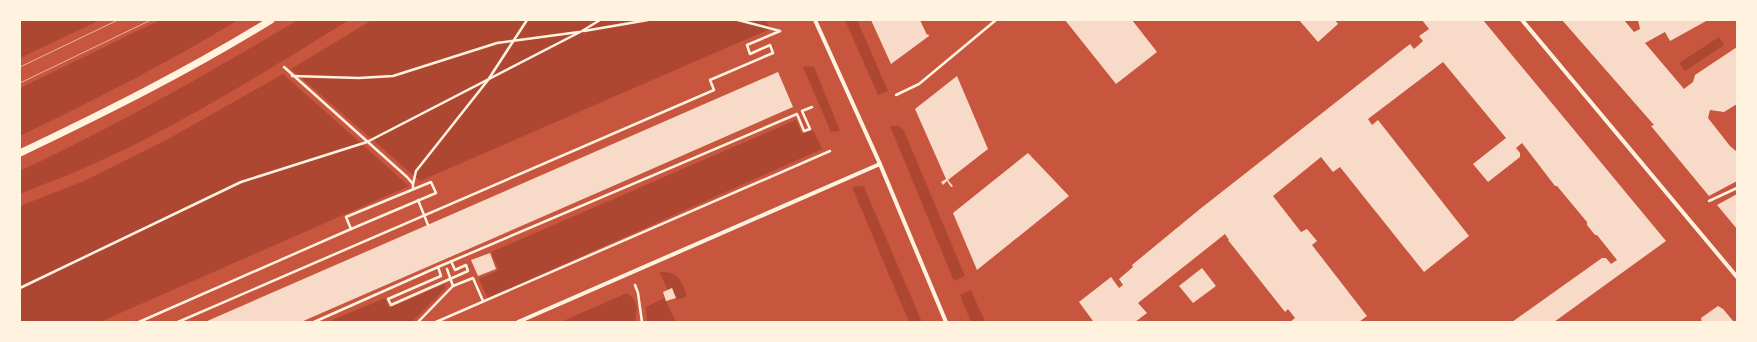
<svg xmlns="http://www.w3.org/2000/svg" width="1757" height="342" font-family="'DejaVu Sans',sans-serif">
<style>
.green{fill:#ae4732}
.building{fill:#f7dbc8}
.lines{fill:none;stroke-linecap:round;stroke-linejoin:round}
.path{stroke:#fff3e0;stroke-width:2.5}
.minor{stroke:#fff3e0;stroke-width:4}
.tertiary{stroke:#fff3e0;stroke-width:7}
.tram{stroke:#e9b49f;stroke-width:1}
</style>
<rect width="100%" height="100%" fill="#c8553d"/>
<g class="green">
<path d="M20 20H100L20 58Z"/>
<path d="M160 20H238C168 63 94 100 20 136V88Z"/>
<path d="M298 20H349C263 73 175 129 82 169 62 178 41 185 20 194V171C116 126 207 74 298 20Z"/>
<path d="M372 20H766L770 29 420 181 291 69Z"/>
<path d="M845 20H857L888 91 878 95Z"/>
<path d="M1719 37 1724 45 1685 71 1679 63Z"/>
<path d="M808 66 814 67 840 131 831 132 803 67Z"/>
<path d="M283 74 409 186 100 322H20V206L84 181 170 138Z"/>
<path d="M796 120 802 134 813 130 822 149 488 298 479 279 499 270 491 252Z"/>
<path d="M890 126H899L904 131 965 276 954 281Z"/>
<path d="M860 186 864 187 922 322H909L852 187Z"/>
<path d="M659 272C678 271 681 279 687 296L677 300 672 288 668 290Z"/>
<path d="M444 284 446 288 412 322H328L385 298 389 308Z"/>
<path d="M971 290 985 322H971L960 295Z"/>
<path d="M627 293C640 303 637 307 635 322H561Z"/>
<path d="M664 298 676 322H647L646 307Z"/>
</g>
<g class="building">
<path d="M871 20H920L927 35 928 34 929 36 891 64Z"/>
<path d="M1065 20H1132L1157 52 1116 84Z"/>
<path d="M1299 20H1335L1338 24 1318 42Z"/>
<path d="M1422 20H1483L1666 241 1554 322H1512L1602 258H1606L1611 264 1617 260 1597 235H1595L1587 225V222L1557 186H1555L1522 143 1516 148 1520 153V157L1488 182 1473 164 1506 138 1443 62 1368 119 1372 125 1378 120 1469 236 1424 272 1340 167 1333 172 1321 157 1273 196 1301 232 1307 229 1317 241 1312 245 1367 316 1359 322H1290L1295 318 1288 309 1285 312 1228 240H1229L1225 234 1138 303 1147 313 1135 322H1092L1093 321 1079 302 1111 277 1119 288 1123 285 1119 279 1133 267 1132 265 1200 209 1410 44 1414 49 1423 41 1419 36 1429 29Z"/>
<path d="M1562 20H1624L1634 32 1640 29 1638 20H1708L1670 41 1665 32 1645 43 1684 89 1693 82 1695 75 1737 47V104L1724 112 1710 110 1708 118 1730 146 1737 152V181L1709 196 1651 126 1654 125Z"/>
<path d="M778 72 793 107 613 186 301 322H205Z"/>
<path d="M957 76 988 149 948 180 953 186 951 187 947 181 943 185 941 182 946 179 915 109Z"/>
<path d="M1028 153 1069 196 977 270 953 213Z"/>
<path d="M1737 194V229L1717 205Z"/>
<path d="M490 253 496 269 478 276 471 260Z"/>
<path d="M1202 268 1216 286 1193 303 1179 286Z"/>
<path d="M672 288 676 298 666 301 663 292Z"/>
<path d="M1718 306 1723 309 1734 322H1702L1701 318Z"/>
</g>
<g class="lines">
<g class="path">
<path d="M738 20 780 31"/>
<path d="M584 31 648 20"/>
<path d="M284 67 407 177 413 184V189"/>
<path d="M292 76 359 78 393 76 497 43 579 32"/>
<path d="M896 95 919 84 996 20"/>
<path d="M431 182 436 193 351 229 346 217Z"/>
<path d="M413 184 416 171 488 80 527 20"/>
<path d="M418 200 428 225"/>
<path d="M1709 201 1737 188"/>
<path d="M438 267 797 114 804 131 810 129 802 111 812 107"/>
<path d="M447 269 453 286 473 278 483 301"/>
<path d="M635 285 638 293 642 322"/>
<path d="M20 288 241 182 367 142 582 31 600 20"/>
<path d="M139 322 351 229"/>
<path d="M178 322 714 90 710 80 773 53 770 45 750 54 747 45 780 31"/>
<path d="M314 322 438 267 441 276 388 299 391 305 468 271 466 265 455 270 451 261"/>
<path d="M418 322 453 286"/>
<path d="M436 322 830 151"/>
</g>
<g class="minor">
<path d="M815 20 880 164 946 322"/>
<path d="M1522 20 1737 277"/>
<path d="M518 322 880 164"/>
</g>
<path class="tertiary" d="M20 153C106 112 190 70 271 20"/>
<g class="tram">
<path d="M20 67 118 20"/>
<path d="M20 83 151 20"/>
</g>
</g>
<rect width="1757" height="342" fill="none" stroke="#fff3e0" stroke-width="42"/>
</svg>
